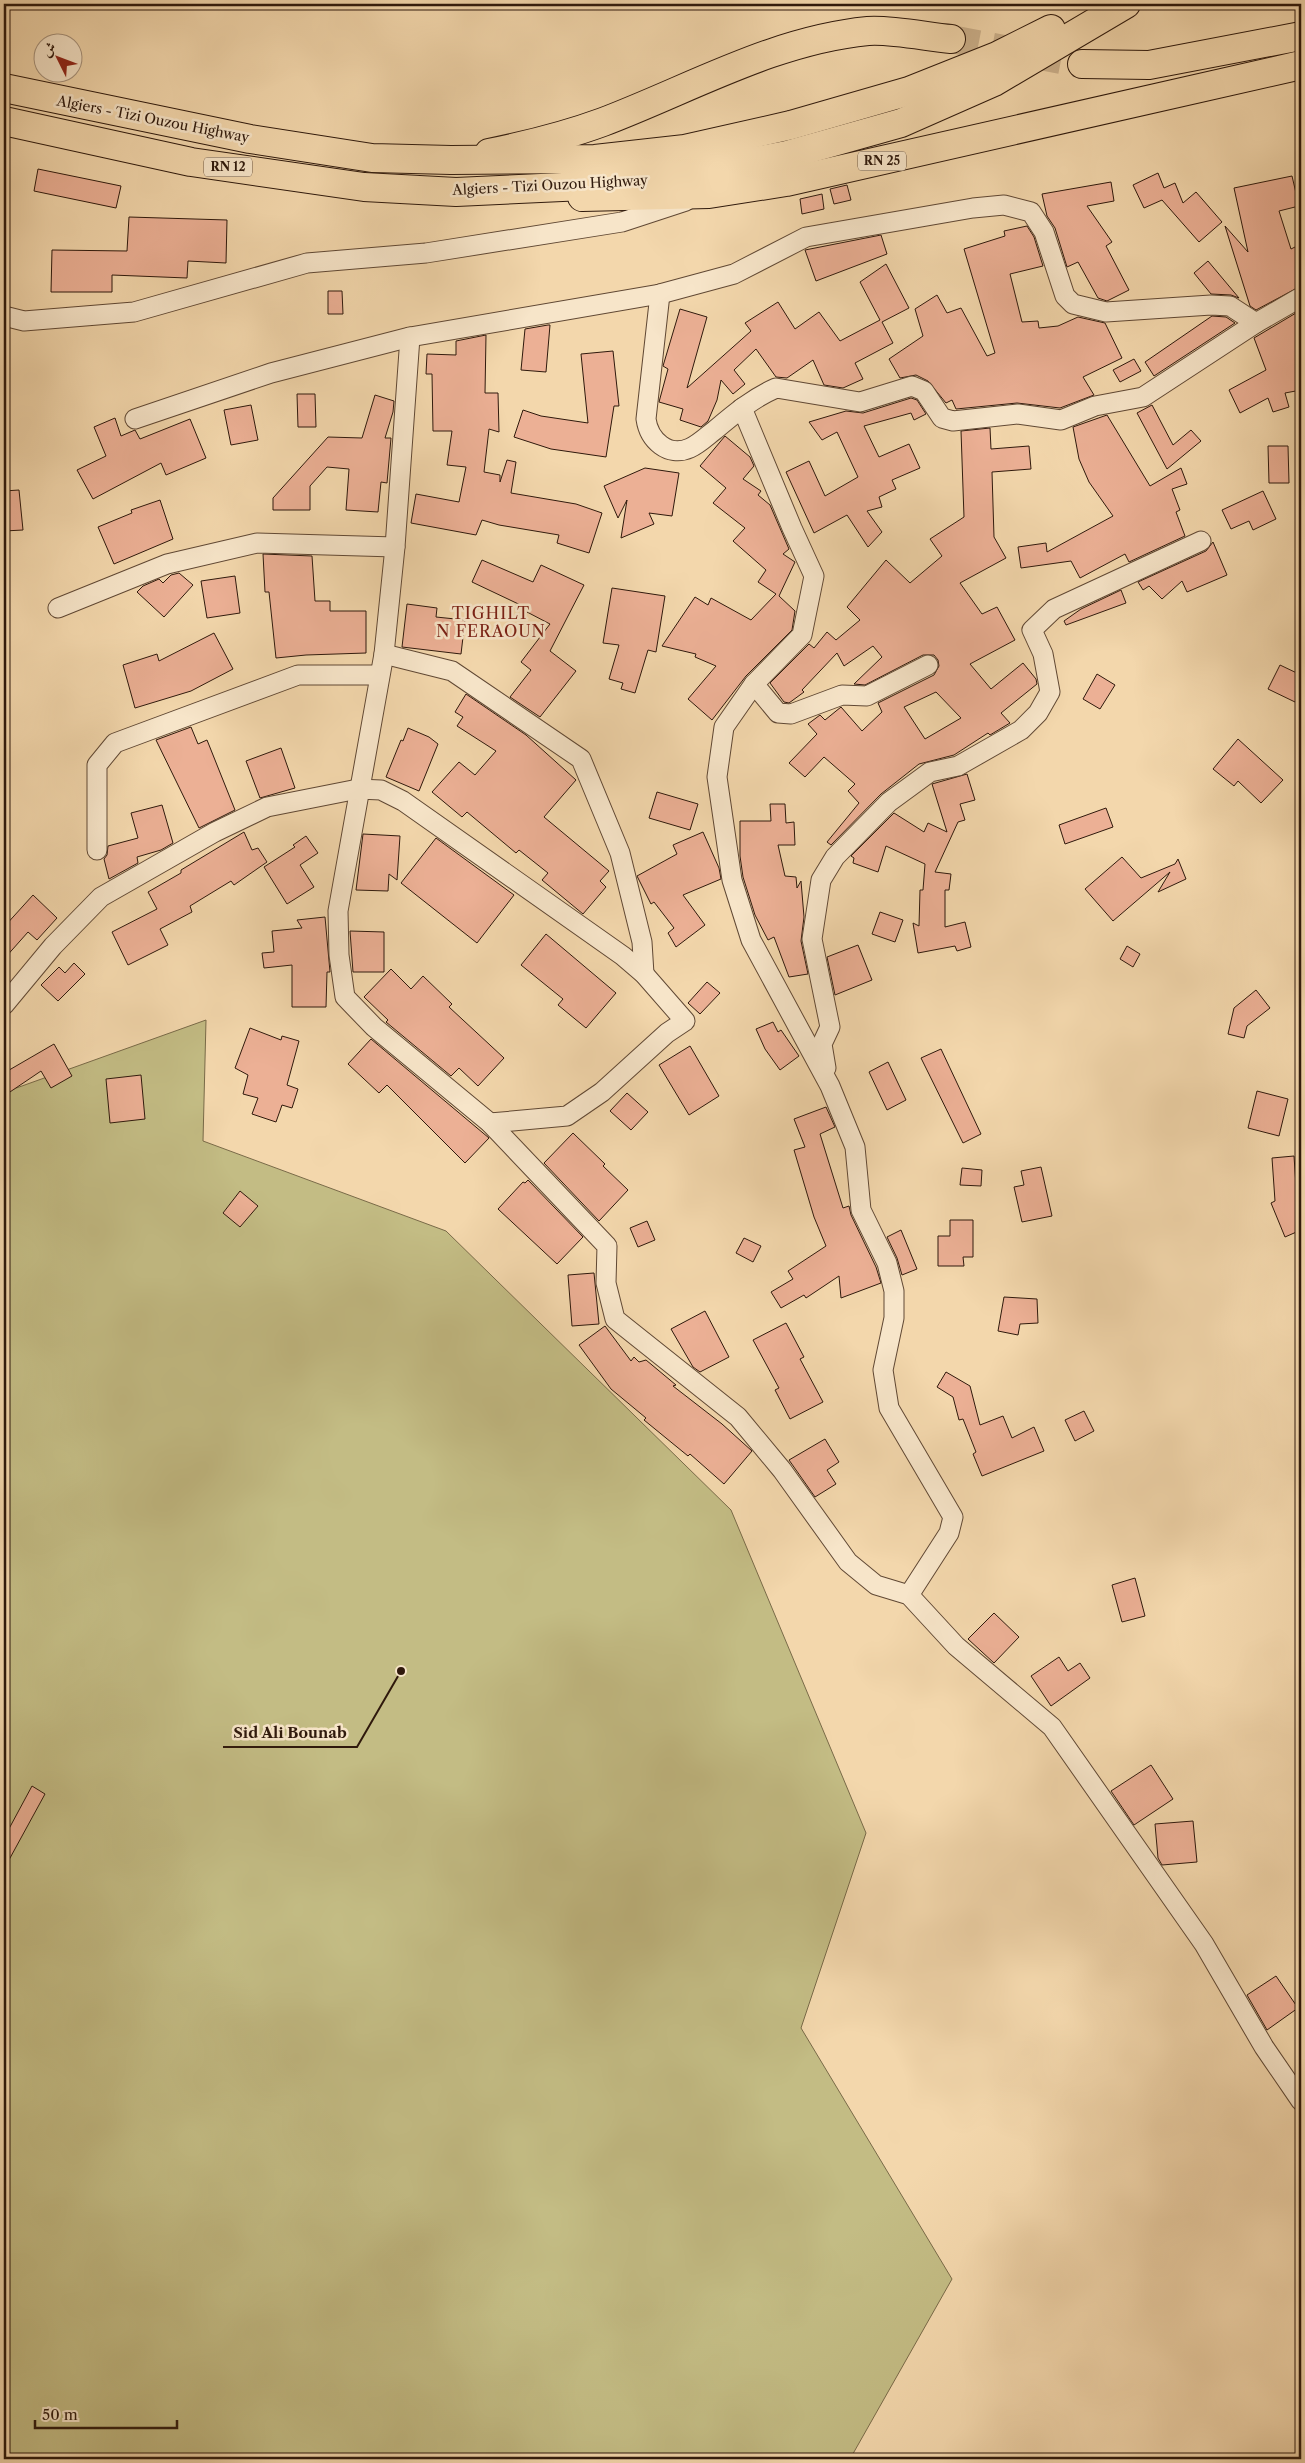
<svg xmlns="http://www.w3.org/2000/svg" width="1305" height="2463" font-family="'Libre Caslon Text',Amiri,serif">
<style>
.green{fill:#c3bc84;stroke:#796a48}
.building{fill:#ecb095;stroke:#2f190c;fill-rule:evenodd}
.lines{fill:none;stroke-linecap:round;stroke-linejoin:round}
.primary-tunnel{stroke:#ccb18c;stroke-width:28;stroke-dasharray:28 14;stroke-linecap:butt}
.street-casing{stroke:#604834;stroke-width:21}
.primary-casing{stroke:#2f190c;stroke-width:30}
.highway-casing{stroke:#2f190c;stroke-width:30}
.street{stroke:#f7e5c9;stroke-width:19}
.primary{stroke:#f3d7ac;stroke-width:28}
.highway{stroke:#f3d7ac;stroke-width:28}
.labels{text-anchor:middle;stroke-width:5;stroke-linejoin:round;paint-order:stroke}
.shield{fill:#f7e5c9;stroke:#6b5645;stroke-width:1}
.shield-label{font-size:12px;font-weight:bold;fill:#2f190c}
.street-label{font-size:14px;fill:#2f190c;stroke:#f7e5c9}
.quarter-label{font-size:16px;letter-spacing:1px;fill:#7a1f14;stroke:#f7e5c9}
.leader{fill:none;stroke:#2f190c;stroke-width:2}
.callout-dot{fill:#2f190c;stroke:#f7e5c9;stroke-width:2}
.callout-label{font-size:15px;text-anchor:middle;font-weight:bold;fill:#2f190c;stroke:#f7e5c9;stroke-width:5;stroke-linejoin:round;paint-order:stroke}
</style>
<rect width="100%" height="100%" fill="#f3d7ac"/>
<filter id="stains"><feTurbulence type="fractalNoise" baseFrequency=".004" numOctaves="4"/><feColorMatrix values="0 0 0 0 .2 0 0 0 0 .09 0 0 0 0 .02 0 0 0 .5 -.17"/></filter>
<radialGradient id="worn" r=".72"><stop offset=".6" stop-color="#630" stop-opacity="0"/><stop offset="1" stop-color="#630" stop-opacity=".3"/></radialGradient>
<path class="green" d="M206 1020 203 1141 446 1231 731 1510 866 1833 801 2028 952 2279 850 2459H4V1096L8 1091Z"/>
<g class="building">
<path d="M38 169 121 186 116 208 34 191Z"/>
<path d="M1158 173 1164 188 1175 183 1183 203 1196 192 1222 222 1199 242 1162 200 1144 208 1133 185Z"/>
<path d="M1292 176 1299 206 1279 211 1291 249 1301 244V286L1256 310 1250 306 1225 226 1248 252 1234 188Z"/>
<path d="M1111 182 1114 201 1087 206 1112 242 1106 246 1129 290 1107 301 1098 298 1078 262 1067 267 1055 228 1047 216 1042 194Z"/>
<path d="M847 185 851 200 834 204 830 189Z"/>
<path d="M822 194 824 209 802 214 800 199Z"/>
<path d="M129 217 227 220 226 263 188 261 187 278 112 275V292H51L52 250 127 251Z"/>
<path d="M1027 226 1034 237 1043 266 1010 274 1022 322 1038 321 1039 328 1058 326 1078 317 1105 323 1122 358 1083 377 1094 395 1060 408 1017 403 956 409 952 400 946 403 928 381 916 375 900 378 889 359 923 336 915 309 937 295 947 313 961 308 987 356 995 353 964 249 1005 236 1004 231Z"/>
<path d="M881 235 887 254 816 281 805 250Z"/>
<path d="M1208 261 1239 298 1231 295 1211 294 1194 273Z"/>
<path d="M886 264 909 308 882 322 893 343 855 363 863 379 843 388 824 385 813 360 787 378 776 377 756 349 734 370 745 384 733 394 721 380 717 400 708 421 701 427 680 420 683 409 659 402 668 369 663 366 680 309 707 317 687 388 751 331 745 323 778 302 795 329 819 312 840 341 880 320 860 282Z"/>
<path d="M328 291H342L343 314H328Z"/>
<path d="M1301 310V390L1285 393 1289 407 1273 412 1268 398 1240 413 1229 390 1266 370 1254 338Z"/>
<path d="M1212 316 1226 317 1235 323 1154 376 1145 362Z"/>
<path d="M548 325H550L546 372 521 370 525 329Z"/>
<path d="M486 335 485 393H498L499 432 489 429 484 472 500 475V482L507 460 516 462 511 493 576 504 602 513 589 553 557 543 559 535 499 525 482 520 476 535 411 523 416 494 459 502 466 467 447 465 452 431H433L432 374H426L427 354 456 355V341Z"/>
<path d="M613 351 619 406H614L606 457 551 449 514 437 523 410 541 416 588 423 581 354Z"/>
<path d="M1134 359 1141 371 1120 382 1113 370Z"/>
<path d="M297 394H315L316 427H298Z"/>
<path d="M375 395 394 401 393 412 385 438H391L387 483 381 482 378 512 346 510 349 469 327 467 310 486V510H273V498L328 437 362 438Z"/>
<path d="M911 398 917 400 926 414 914 420 911 413 864 426 879 457 909 444 920 468 892 480 896 489 879 497 882 507 867 511 882 532 868 547 847 515 814 533 786 472 809 461 825 496 858 477 837 432 822 440 809 422 846 411 863 413Z"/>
<path d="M251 405 258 440 231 445 224 410Z"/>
<path d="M1152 405 1173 445 1191 430 1201 441 1167 469 1137 413Z"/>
<path d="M1107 415 1150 486 1181 468 1187 484 1172 489 1180 510 1176 512 1185 536 1129 562 1125 554 1080 578 1071 561 1021 568 1018 547 1046 543 1047 552 1113 516 1089 482 1079 459 1073 427Z"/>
<path d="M115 418 121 436 135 430 140 439 190 419 206 458 166 475 161 463 93 499 77 470 106 456 94 427Z"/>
<path d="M990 428 991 449 1029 446 1031 469 992 472 994 537 1006 558 960 583 982 614 997 607 1015 640 970 664 991 689 1023 663 1036 679 1037 684 1001 713 1010 723 990 735 988 733 954 755 919 764 881 794 831 845 827 842 859 803 848 791 855 784 824 757 805 777 789 763 817 734 808 724 820 715 825 720 841 707 862 731 882 712 878 703 934 675 939 666 938 660 934 655H923L865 685 854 684 882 657 873 646 844 666 837 653 802 690 804 692 789 703 784 702 770 683 809 644 814 648 827 632 836 640 860 620 847 607 886 560 910 583 942 556 930 539 964 517 961 431ZM936 692 961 718 925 739 904 707Z"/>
<path d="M725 436 750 457 754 466 743 479 761 491 758 495 770 505 789 549 783 554 795 562 779 596 795 611 792 630 746 676 712 720 688 699 716 666 695 657 696 654 662 646 695 597 708 605 711 598 751 620 776 594 758 582 766 570 733 541 745 528 713 503 726 488 700 466Z"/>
<path d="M1268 446H1288L1289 483H1269Z"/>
<path d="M645 468 679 473 672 516 649 513 654 524 621 538 627 500 618 518 604 486Z"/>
<path d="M19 490 23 530 4 531V491Z"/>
<path d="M1263 491 1276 519 1253 530 1249 521 1231 529 1222 510Z"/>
<path d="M160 500 173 539 114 564 98 527 132 513 131 510Z"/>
<path d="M1213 542 1227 575 1187 592 1182 581 1162 599 1149 586 1143 590 1138 582 1206 551Z"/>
<path d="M263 554 312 556 315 601H330V611H366V653L306 655 276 658 269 592H265Z"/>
<path d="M482 560 533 582 541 565 584 585 550 651 576 671 540 717 510 697 531 670 521 662 550 624 527 612 529 609 472 582Z"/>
<path d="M179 573 193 585 164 617 137 592 143 586 159 579 163 583 171 575Z"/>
<path d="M235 576 240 613 207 618 201 581Z"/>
<path d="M612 588 665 596 656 652 648 650 635 693 621 689 623 683 609 679 619 645 603 643Z"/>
<path d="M1121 590 1126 603 1066 625 1064 621 1081 609Z"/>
<path d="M407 604 437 608 436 617 465 620 461 654 402 647Z"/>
<path d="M214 633 233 669 191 691 135 708 123 665 157 654 159 661Z"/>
<path d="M1280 665 1301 675V690L1295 702 1268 689Z"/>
<path d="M1097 674 1115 685 1100 709 1083 699Z"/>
<path d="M466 694 526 735 576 780 544 817 609 871 600 881 606 887 583 914 542 880 548 873 519 850 516 853 467 812 462 817 432 792 459 762 475 775 496 751 457 726 463 717 455 712Z"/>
<path d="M191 727 198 744 207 740 235 810 199 828 156 740Z"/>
<path d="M408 728 429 737 438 744 419 791 386 777 401 740 403 741Z"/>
<path d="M1238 739 1283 780 1261 803 1238 781 1234 786 1213 769Z"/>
<path d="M281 748 295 788 260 798 246 761Z"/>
<path d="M967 774 975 800 960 804 965 820 958 822 935 872 951 874 949 890H945V927L965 922 971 947 957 951 955 946 918 953 913 923 919 926 920 890H923L925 864 886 846 878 872 853 863 854 858 851 856 894 813 924 832 928 823 947 832 932 784Z"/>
<path d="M657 792 698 804 690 830 649 818Z"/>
<path d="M770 804H785L786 823 794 822 795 845H778L785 876 796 877 797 888 801 881 804 917 801 941 808 974 789 977 774 937 768 940 755 915 743 877 740 856V821H771Z"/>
<path d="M162 805 173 843 161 850 137 857 138 863 109 879 104 859 107 855 108 846 138 838 131 813Z"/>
<path d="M1106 808 1113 827 1065 844 1059 825Z"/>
<path d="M244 832 252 850 258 848 267 862 234 885 231 881 190 906 192 912 160 929 168 945 128 965 112 932 157 909 148 892 181 873V870Z"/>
<path d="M703 832 719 868 721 879 683 895 705 925 676 947 668 933 674 928 654 902 651 904 637 876 677 854 673 845Z"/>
<path d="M363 834 400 836 397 880 389 874 388 891 356 890Z"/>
<path d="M306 836 318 853 300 865 314 887 287 904 264 867 295 847 293 845Z"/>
<path d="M436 838 514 895 477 943 401 883Z"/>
<path d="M1122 857 1141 878 1175 864 1178 859 1186 879 1158 892 1170 872 1113 921 1085 889Z"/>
<path d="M33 895 57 918 37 940 28 932 4 959V927Z"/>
<path d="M880 912 903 920 895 942 872 934Z"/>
<path d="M325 917 330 972H327L326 1007H292V965L264 968 262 953 274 952 272 931 302 928 297 920Z"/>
<path d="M350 931 384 932V972H353Z"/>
<path d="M546 934 616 993 586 1028 558 1005 563 999 521 965Z"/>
<path d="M858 945 872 980 835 995 827 957Z"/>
<path d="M1127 946 1140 954 1133 967 1120 959Z"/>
<path d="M74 963 85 974 58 1001 41 985 59 967 65 973Z"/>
<path d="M391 969 411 989 423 976 452 1004 449 1007 504 1058 478 1086 459 1068 451 1076 386 1022 388 1020 364 997Z"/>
<path d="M707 982 720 993 700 1014 688 1003Z"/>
<path d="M1256 990 1270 1008 1247 1026 1244 1038 1228 1034 1234 1008Z"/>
<path d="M773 1022 778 1032 781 1030 799 1056 780 1070 765 1049 756 1029Z"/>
<path d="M250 1028 281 1040 282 1036 299 1041 287 1085 298 1089 292 1108 282 1105 276 1122 252 1114 258 1098 243 1094 248 1075 235 1068Z"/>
<path d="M371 1039 489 1138 465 1163 387 1085 379 1093 348 1064Z"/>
<path d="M54 1044 72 1076 51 1088 41 1071 4 1096V1073Z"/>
<path d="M690 1046 719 1096 689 1115 659 1065Z"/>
<path d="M941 1049 981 1134 963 1143 921 1058Z"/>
<path d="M888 1062 906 1100 887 1110 869 1072Z"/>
<path d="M141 1075 145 1119 110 1123 106 1079Z"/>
<path d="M1257 1091 1288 1099 1279 1136 1248 1128Z"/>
<path d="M627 1093 648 1112 631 1130 610 1111Z"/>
<path d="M826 1107 835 1127 820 1134 843 1208 849 1206 851 1215 876 1267 881 1283 841 1298 839 1276 806 1298 804 1295 781 1308 771 1292 793 1279 788 1271 826 1246 814 1217 794 1150 805 1147 794 1119Z"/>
<path d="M573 1133 605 1164 603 1166 628 1190 599 1221 544 1163Z"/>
<path d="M1294 1156 1297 1200 1301 1199V1230L1285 1237 1271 1203 1275 1201 1272 1158Z"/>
<path d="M1041 1167 1052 1216 1022 1222 1014 1187 1024 1185 1021 1171Z"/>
<path d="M962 1168 982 1170 981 1186 960 1185Z"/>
<path d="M528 1180 583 1237 557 1264 498 1209 523 1182 525 1183Z"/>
<path d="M240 1191 258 1206 240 1227 223 1213Z"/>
<path d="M950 1220H973V1257H963L964 1266H938V1236H950Z"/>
<path d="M647 1221 655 1240 638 1247 630 1228Z"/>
<path d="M901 1230 917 1269 902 1275 897 1258 887 1237Z"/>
<path d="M744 1238 761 1246 753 1262 736 1253Z"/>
<path d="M594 1273 599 1324 572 1326 568 1275Z"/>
<path d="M1004 1297 1037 1299 1038 1323 1020 1324 1018 1335 998 1331Z"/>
<path d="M705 1311 729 1357 700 1372 693 1367 671 1329Z"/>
<path d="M786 1323 804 1357 800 1359 823 1402 790 1419 775 1390 779 1388 753 1340Z"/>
<path d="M605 1326 631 1361 634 1357 639 1362 646 1360 676 1385 673 1386 722 1424 752 1451 724 1484 690 1454 688 1456 644 1420 646 1418 611 1389 579 1345Z"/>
<path d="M946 1372 970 1386 980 1425 1003 1416 1012 1438 1034 1427 1044 1451 982 1476 973 1454 976 1452 963 1419 959 1420 953 1397 937 1387Z"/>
<path d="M1084 1411 1094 1431 1075 1441 1065 1420Z"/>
<path d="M825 1439 839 1462 827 1470 836 1484 815 1497 789 1460Z"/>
<path d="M1135 1578 1145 1616 1122 1622 1112 1585Z"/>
<path d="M994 1613 1019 1637 994 1663 968 1639Z"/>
<path d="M1059 1657 1068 1671 1080 1663 1090 1678 1051 1706 1031 1676Z"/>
<path d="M1151 1765 1173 1799 1134 1825 1111 1791Z"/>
<path d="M32 1786 45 1794 4 1869V1838Z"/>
<path d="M1193 1821 1197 1862 1162 1865 1158 1858 1155 1824Z"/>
<path d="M1276 1976 1298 2008 1267 2030 1247 1995Z"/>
</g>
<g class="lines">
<path class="primary-tunnel" d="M951 39 1082 64"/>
<defs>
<g id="street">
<path d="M660 294 646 419C649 440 668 458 690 448 699 444 707 436 715 430 734 414 753 398 776 388L860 402 912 386 924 391 942 418 953 421 1018 414 1061 420 1095 406 1143 397 1256 323 1301 297"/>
<path d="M4 316 24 321 134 312 307 263 426 253 622 222 686 201"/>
<path d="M410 337 395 547 384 654 338 911 339 955 345 997 374 1027 490 1123 607 1246 606 1283 615 1319 738 1417 782 1470 848 1562 876 1585 909 1595 956 1646 1052 1727 1204 1944 1264 2047 1301 2101"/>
<path d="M742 408 792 528 814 576 802 635 754 684 724 727 717 777 732 880 751 940 830 1086 855 1147 861 1210 887 1263 894 1291V1318L883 1370 889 1408 953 1517 949 1533 909 1595"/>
<path d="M135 419 271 373 410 337 660 294 734 274 806 237 973 208 1004 205 1031 212 1044 232 1065 296 1073 304 1106 312 1211 305 1230 306 1256 323"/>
<path d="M58 608 167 564 257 543 395 547"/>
<path d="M384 654 452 671 581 759 620 853 642 942 644 974"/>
<path d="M754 684 778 713 791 714 842 695 867 696 928 665"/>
<path d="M97 850V765L115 743 298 675H379"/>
<path d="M4 1005 53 946 101 897 215 832 267 807 358 789 381 790 403 801 623 956 644 974 685 1021 667 1033 602 1092 567 1116 490 1123"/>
<path d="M826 1068 822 1044 830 1027 812 939 821 880 835 857 889 802 930 772 958 766 1021 730 1038 713 1050 692 1043 654 1032 630 1054 609 1201 541"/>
</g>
<g id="primary">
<path d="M1082 64 1149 65 1301 36"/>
<path d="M489 153C528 145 565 136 603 122 690 89 774 40 868 31 890 29 928 37 951 39"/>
<path d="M582 197 709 194 786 182 1301 65"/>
</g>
<g id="highway">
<path d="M4 88 250 139 372 158 451 160 595 159 685 149 791 125 909 91 997 56 1051 29"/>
<path d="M4 121 191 162 364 187 456 192 606 185 668 177 787 155 901 123 994 82 1126 4"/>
</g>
</defs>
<use href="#street" class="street-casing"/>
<use href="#primary" class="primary-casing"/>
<use href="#highway" class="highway-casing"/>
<use href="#street" class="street"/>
<use href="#primary" class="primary"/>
<use href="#highway" class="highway"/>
</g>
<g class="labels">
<g class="shield">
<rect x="858" y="151.5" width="48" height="19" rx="4"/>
<rect x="204" y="157.5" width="48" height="19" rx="4"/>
</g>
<g class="shield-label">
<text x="882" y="165">RN 25</text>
<text x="228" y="171">RN 12</text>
</g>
<g class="street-label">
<text transform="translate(153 119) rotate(11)" y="5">Algiers - Tizi Ouzou Highway</text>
<text transform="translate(550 185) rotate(-3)" y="5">Algiers - Tizi Ouzou Highway</text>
</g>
<g class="quarter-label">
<text x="491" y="619">TIGHILT<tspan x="491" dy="18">N FERAOUN</tspan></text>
</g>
</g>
<path class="leader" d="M401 1671L357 1747H223"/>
<circle class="callout-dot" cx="401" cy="1671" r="5"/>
<g class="callout-label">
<text x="290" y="1738">Sid Ali Bounab</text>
</g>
<rect width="1305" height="2463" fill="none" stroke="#f3d7ac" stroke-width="20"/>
<rect x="5" y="5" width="1295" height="2453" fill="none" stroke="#2f190c" stroke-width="2.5"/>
<rect x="10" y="10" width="1285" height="2443" fill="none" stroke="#2f190c"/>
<g transform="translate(58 58) rotate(312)"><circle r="24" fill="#f7e5c9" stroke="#a7937d"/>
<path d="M0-4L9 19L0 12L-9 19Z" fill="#8f2418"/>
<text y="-8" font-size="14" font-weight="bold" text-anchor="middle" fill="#2f190c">ش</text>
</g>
<path d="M35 2420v8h142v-8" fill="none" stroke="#2f190c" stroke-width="2.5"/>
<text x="42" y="2420" font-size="15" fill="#2f190c" stroke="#f7e5c9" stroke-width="4" paint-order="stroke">50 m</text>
<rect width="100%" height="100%" filter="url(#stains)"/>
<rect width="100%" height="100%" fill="url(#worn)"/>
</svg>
